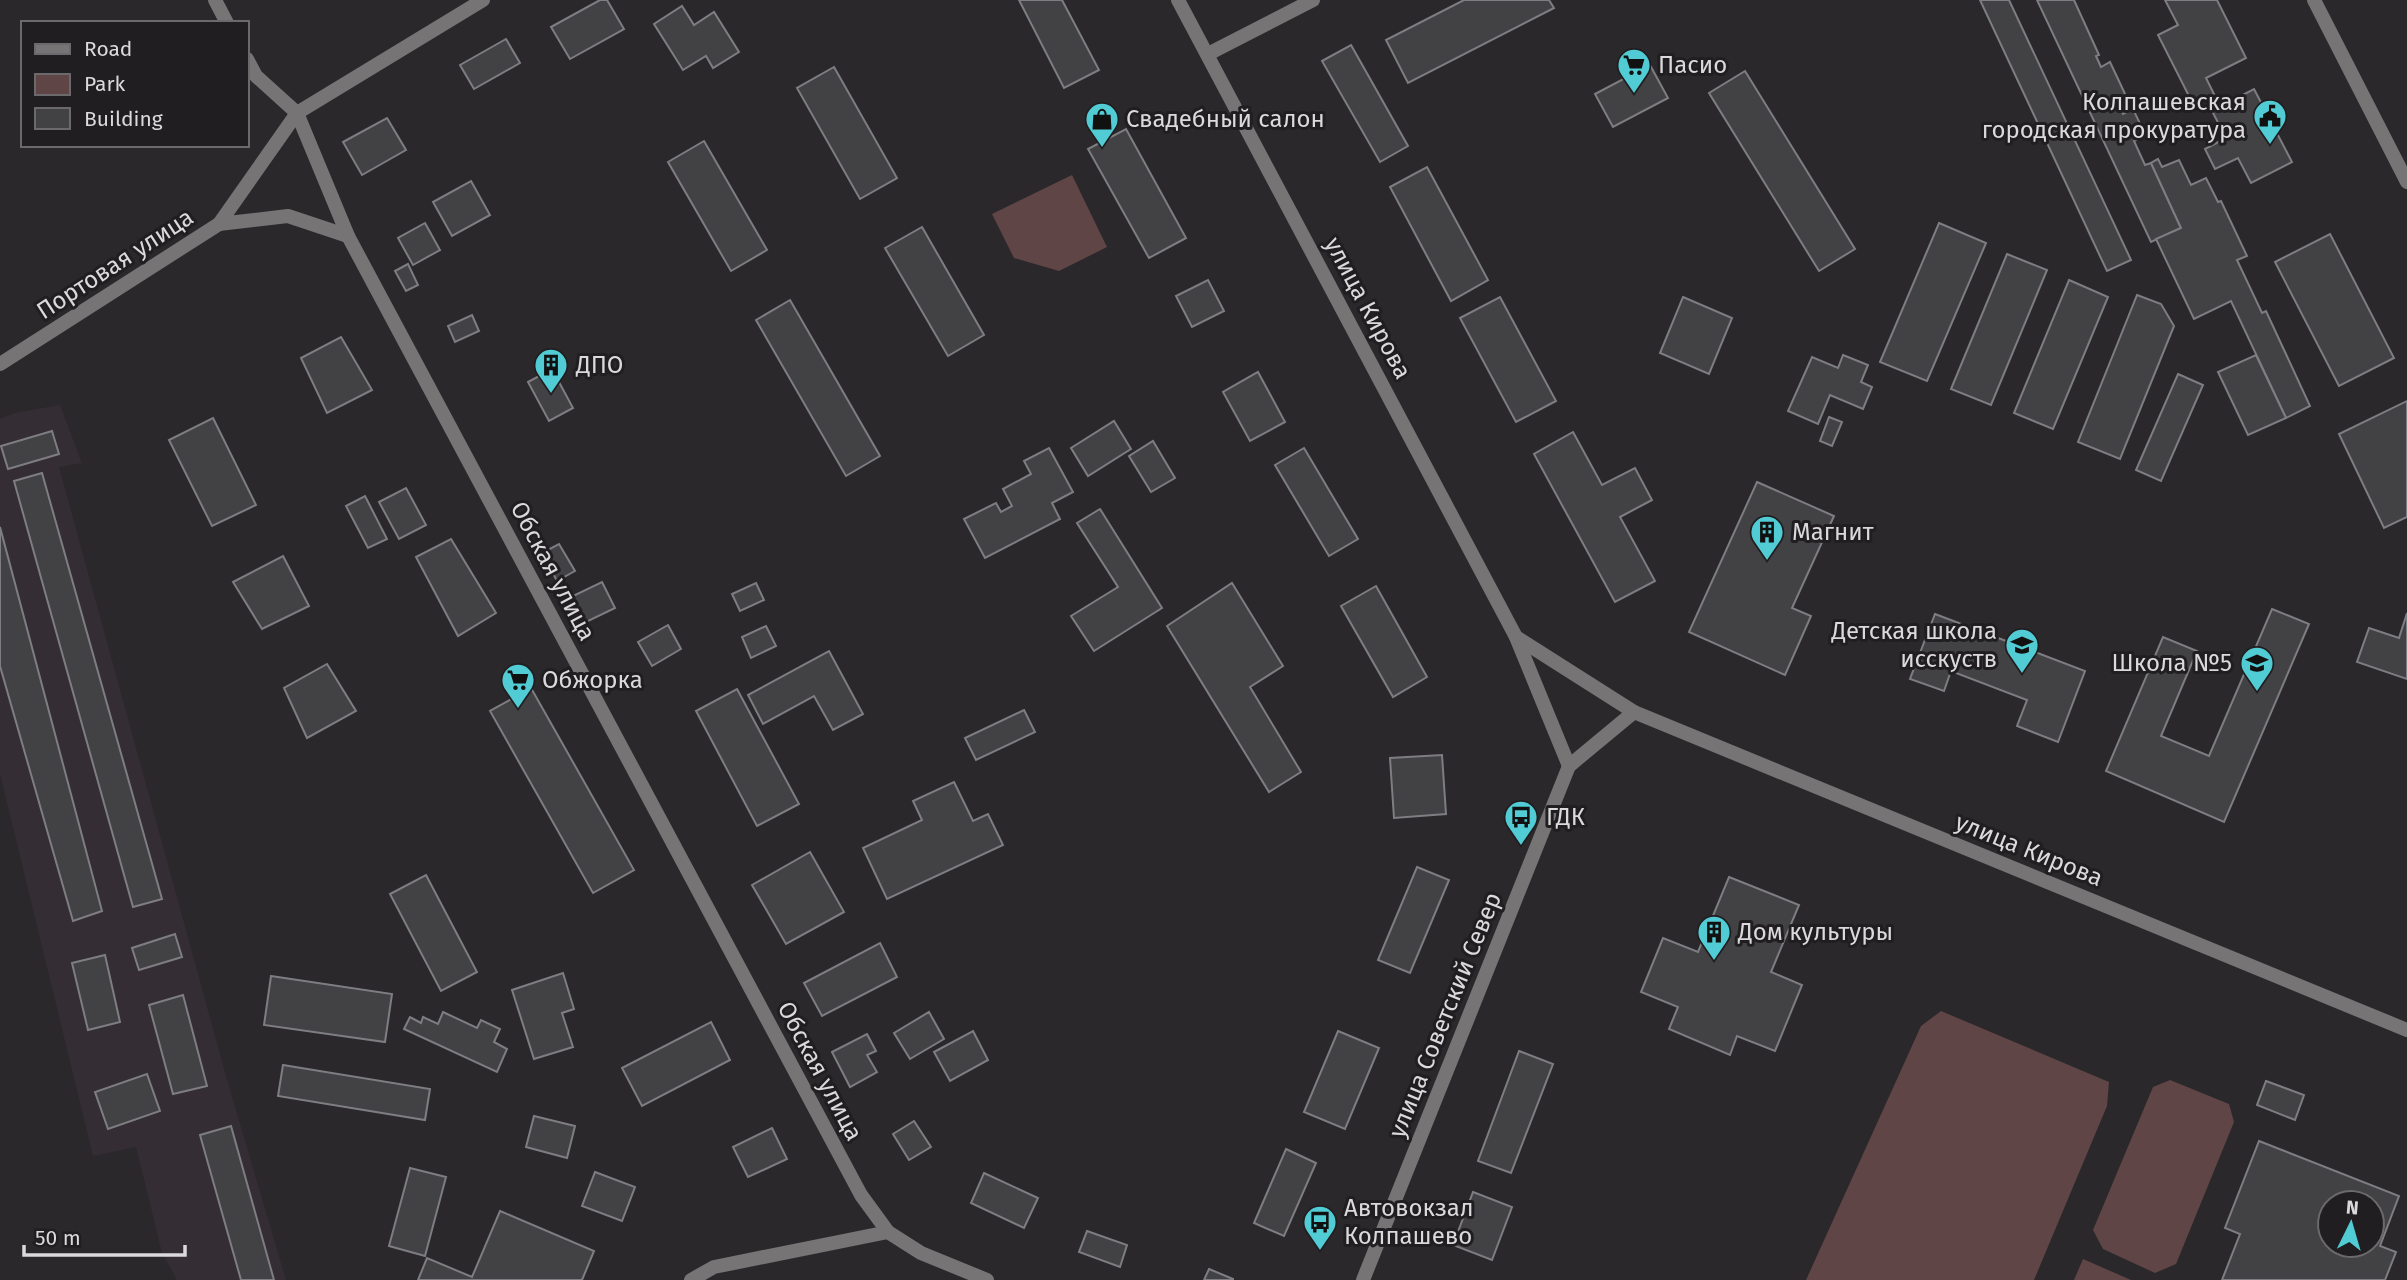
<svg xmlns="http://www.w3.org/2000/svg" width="2407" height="1280" font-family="'Fira Sans',sans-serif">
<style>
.built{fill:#342d34}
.green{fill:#5f4546}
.building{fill:#424144;stroke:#7e7d81;stroke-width:2;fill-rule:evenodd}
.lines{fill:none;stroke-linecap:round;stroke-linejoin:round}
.minor{stroke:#767475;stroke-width:14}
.tertiary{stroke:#767475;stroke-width:14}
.labels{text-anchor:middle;stroke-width:6;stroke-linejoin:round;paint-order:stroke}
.poi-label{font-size:24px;fill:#dbd9db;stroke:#201e20;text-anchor:start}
.street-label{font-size:24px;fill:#dbd9db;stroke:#201e20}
</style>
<rect width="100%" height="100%" fill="#2a282a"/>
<path class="built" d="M60 405 82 463 59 467 226 1076 286 1280H177L162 1253 136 1147 93 1156 0 774V419L15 413Z"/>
<g class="green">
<path d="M1072 175 1107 247 1059 271 1014 258 992 214Z"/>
<path d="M1941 1011 2109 1082 2107 1106 2034 1280H1806L1921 1026Z"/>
<path d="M2170 1080 2229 1104 2234 1122 2176 1264 2155 1273 2103 1249 2093 1230 2153 1087Z"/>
<path d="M2083 1259 2131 1280H2074Z"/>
</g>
<g class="building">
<path d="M600 0H607L624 29 570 59 551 27Z"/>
<path d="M1019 0H1062L1099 70 1064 88Z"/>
<path d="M1464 0H1549L1554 8 1408 83 1386 40Z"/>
<path d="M1980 0H2009L2131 260 2107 271Z"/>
<path d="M2037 0H2074L2099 55 2096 56 2101 67 2110 62 2126 96 2116 100 2123 114 2133 109 2146 136 2134 141 2145 165 2151 163 2181 228 2151 242Z"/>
<path d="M2165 0H2217L2246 58 2206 78 2214 94 2193 104 2158 35 2178 25Z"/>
<path d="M682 6 694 25 714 12 739 52 713 68 706 56 683 70 654 24Z"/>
<path d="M506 39 520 63 474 89 460 65Z"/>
<path d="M1351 45 1408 146 1380 162 1322 61Z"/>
<path d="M1650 65 1668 98 1613 127 1595 94Z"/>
<path d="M834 67 897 178 860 199 797 88Z"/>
<path d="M1745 71 1855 249 1819 271 1709 93Z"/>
<path d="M2254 89 2292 162 2251 183 2238 158 2215 169 2205 149 2226 138 2212 111Z"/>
<path d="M387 118 406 150 362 175 343 142Z"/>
<path d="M1126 129 1186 238 1149 258 1088 149Z"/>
<path d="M704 141 767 250 731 271 668 162Z"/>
<path d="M2158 159 2162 167 2179 160 2191 185 2206 178 2218 202 2221 201 2247 256 2237 260 2262 313 2266 311 2310 406 2286 418 2231 301 2194 319 2156 239 2181 228 2151 163Z"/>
<path d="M1427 167 1488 280 1451 301 1390 187Z"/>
<path d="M471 181 490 215 452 236 433 202Z"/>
<path d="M425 223 440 250 413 265 398 238Z"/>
<path d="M1939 223 1986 243 1927 381 1880 362Z"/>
<path d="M922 227 984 335 948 356 885 248Z"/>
<path d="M2330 234 2394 358 2339 386 2275 262Z"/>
<path d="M2007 254 2047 270 1991 405 1951 389Z"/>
<path d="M408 264 418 285 406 291 395 271Z"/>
<path d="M1208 280 1224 311 1192 327 1176 296Z"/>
<path d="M2069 280 2108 297 2053 429 2014 413Z"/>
<path d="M2137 295 2161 304 2174 326 2120 459 2078 442Z"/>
<path d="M1500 297 1556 401 1516 422 1460 318Z"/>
<path d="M1683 297 1732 318 1709 374 1660 353Z"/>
<path d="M790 300 880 456 846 476 756 320Z"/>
<path d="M472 315 479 331 455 342 448 326Z"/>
<path d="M341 337 372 390 327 413 301 358Z"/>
<path d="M1843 355 1868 365 1861 382 1872 387 1863 409 1830 395 1818 424 1788 411 1812 357 1838 368Z"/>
<path d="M2256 355 2286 418 2248 435 2218 372Z"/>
<path d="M552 369 573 408 549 421 528 382Z"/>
<path d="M1258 372 1285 422 1250 441 1223 392Z"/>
<path d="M2178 374 2203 385 2161 481 2136 470Z"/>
<path d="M2407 401V517L2384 528 2339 434Z"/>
<path d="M1829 417 1842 422 1832 446 1820 441Z"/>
<path d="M213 418 256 505 212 526 169 440Z"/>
<path d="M1114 421 1131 449 1088 476 1071 448Z"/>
<path d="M52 431 59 454 8 469 1 446Z"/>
<path d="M1573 432 1602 485 1635 468 1652 500 1620 517 1655 581 1615 602 1534 454Z"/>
<path d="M1153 441 1175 478 1151 492 1129 456Z"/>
<path d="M1049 448 1073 492 1052 503 1060 519 985 558 964 519 996 503 1001 512 1012 506 1003 489 1031 474 1024 461Z"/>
<path d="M1304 448 1358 539 1329 556 1275 465Z"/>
<path d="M42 473 162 899 133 907 14 481Z"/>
<path d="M1757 482 1834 516 1792 608 1811 616 1785 675 1689 632Z"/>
<path d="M406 488 426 525 399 539 379 502Z"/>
<path d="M365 496 387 539 368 548 346 506Z"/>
<path d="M1100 509 1162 608 1094 651 1071 616 1118 587 1077 523Z"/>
<path d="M0 527 102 911 73 921 0 666Z"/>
<path d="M451 539 496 613 458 636 416 557Z"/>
<path d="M559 544 575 571 557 581 542 553Z"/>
<path d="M283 556 309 606 262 629 233 582Z"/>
<path d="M602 582 615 608 584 623 571 597Z"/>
<path d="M756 583 764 600 740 611 732 594Z"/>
<path d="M1232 583 1283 666 1250 687 1301 772 1269 792 1167 626Z"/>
<path d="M1376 586 1427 677 1393 697 1341 606Z"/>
<path d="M2272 609 2309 624 2224 822 2106 771 2163 637 2197 651 2161 736 2209 756Z"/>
<path d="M2407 613V679L2357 662 2369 628 2399 638Z"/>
<path d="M1935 614 2085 671 2058 742 2017 726 2027 700 1951 671 1944 691 1910 679Z"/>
<path d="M668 625 681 649 652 666 638 642Z"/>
<path d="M766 626 776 646 751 658 742 637Z"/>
<path d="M829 651 863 714 833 730 814 696 763 724 748 695Z"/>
<path d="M327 664 356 711 307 738 284 688Z"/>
<path d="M531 688 634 870 593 893 490 711Z"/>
<path d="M737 689 799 804 757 826 696 711Z"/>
<path d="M1024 710 1035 732 976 760 965 738Z"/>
<path d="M1442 755 1446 814 1394 818 1390 758Z"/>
<path d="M954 782 973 821 988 814 1003 845 887 899 863 848 922 820 913 801Z"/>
<path d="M810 852 844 912 786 944 752 885Z"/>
<path d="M1417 867 1449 880 1410 973 1378 960Z"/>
<path d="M426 875 477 972 441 991 390 894Z"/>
<path d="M1729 877 1799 905 1771 972 1802 985 1775 1051 1737 1036 1730 1055 1669 1029 1678 1007 1641 992 1663 938 1698 952Z"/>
<path d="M175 934 182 957 139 970 132 948Z"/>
<path d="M880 943 897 977 822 1016 804 983Z"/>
<path d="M105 955 120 1022 88 1030 72 963Z"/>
<path d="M563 973 574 1009 562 1013 573 1047 534 1059 512 990Z"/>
<path d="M271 976 392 994 385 1042 264 1025Z"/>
<path d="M183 995 207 1086 173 1094 149 1005Z"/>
<path d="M443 1012 477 1028 481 1020 500 1029 494 1042 507 1049 497 1072 404 1029 410 1017 421 1023 423 1017 438 1024Z"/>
<path d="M929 1012 944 1039 910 1059 894 1033Z"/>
<path d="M711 1022 730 1060 642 1106 622 1068Z"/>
<path d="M973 1031 988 1060 950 1081 934 1052Z"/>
<path d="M1338 1031 1379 1048 1345 1129 1304 1112Z"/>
<path d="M867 1034 876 1051 867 1055 877 1072 850 1087 832 1052Z"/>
<path d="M1519 1051 1553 1064 1511 1173 1478 1161Z"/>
<path d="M283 1065 430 1089 425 1120 278 1096Z"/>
<path d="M147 1074 160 1111 108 1129 95 1092Z"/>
<path d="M2266 1081 2304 1095 2295 1120 2257 1105Z"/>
<path d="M534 1116 575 1126 567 1158 526 1147Z"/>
<path d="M914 1121 931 1147 909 1160 893 1134Z"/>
<path d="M231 1126 274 1280H241L200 1135Z"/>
<path d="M772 1128 787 1159 748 1177 733 1147Z"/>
<path d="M2259 1141 2399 1196 2380 1246 2396 1252 2385 1280H2222L2240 1234 2225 1228ZM2330 1203H2372V1245H2330Z"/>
<path d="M1286 1149 1316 1163 1284 1236 1254 1223Z"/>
<path d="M410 1168 446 1177 425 1256 389 1246Z"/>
<path d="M595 1172 635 1187 622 1221 582 1206Z"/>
<path d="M984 1173 1038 1198 1024 1228 971 1203Z"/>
<path d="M1473 1192 1512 1207 1492 1260 1453 1245Z"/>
<path d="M500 1211 594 1251 582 1280H418L427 1258 472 1277Z"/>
<path d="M1087 1231 1127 1245 1120 1267 1079 1252Z"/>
<path d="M1209 1269 1233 1279V1280H1204Z"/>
</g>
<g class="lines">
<path class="minor" d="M691 1280 714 1267 888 1232"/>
<g class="tertiary">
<path d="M215 0 227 23"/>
<path d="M1178 0 1516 637 1569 766"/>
<path d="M2314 0 2407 182"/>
<path d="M1208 54 1313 0"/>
<path d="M247 59 256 76 297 113 348 236 861 1195 888 1232 921 1253 987 1280"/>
<path d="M348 236 288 216 219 224 297 113 483 0"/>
<path d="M0 364 219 224"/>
<path d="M1516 637 1634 712 2407 1030"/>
<path d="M1363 1280 1569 766 1634 712"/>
</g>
</g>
<defs>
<symbol id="supermarket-pin" viewBox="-11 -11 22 30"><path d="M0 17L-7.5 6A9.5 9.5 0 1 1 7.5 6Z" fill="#51ccd4" stroke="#201e20"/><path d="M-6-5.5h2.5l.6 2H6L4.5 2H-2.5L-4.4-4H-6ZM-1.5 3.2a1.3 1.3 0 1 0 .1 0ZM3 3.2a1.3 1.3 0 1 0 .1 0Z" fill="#111"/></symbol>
<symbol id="civic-pin" viewBox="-11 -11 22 30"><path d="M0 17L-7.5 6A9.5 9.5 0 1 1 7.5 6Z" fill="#51ccd4" stroke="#201e20"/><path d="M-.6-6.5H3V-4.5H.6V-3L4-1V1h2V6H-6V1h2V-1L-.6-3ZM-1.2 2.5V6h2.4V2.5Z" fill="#111"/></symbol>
<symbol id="shop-pin" viewBox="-11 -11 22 30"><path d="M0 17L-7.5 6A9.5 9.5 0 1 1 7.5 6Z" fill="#51ccd4" stroke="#201e20"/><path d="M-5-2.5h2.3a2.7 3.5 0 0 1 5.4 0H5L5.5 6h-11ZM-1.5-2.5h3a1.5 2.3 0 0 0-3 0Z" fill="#111"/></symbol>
<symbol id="building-pin" viewBox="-11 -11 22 30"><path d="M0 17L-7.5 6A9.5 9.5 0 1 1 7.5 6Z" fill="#51ccd4" stroke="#201e20"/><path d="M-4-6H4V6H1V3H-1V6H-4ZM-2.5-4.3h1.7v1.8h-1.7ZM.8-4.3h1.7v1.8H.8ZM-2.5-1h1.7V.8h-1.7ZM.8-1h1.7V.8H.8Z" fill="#111"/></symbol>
<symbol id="school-pin" viewBox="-11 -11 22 30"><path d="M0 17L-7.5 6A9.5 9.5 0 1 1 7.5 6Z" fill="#51ccd4" stroke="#201e20"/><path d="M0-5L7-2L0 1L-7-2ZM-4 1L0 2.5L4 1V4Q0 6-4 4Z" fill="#111"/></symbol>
<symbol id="bus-pin" viewBox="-11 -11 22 30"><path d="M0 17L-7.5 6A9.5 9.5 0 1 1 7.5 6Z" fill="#51ccd4" stroke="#201e20"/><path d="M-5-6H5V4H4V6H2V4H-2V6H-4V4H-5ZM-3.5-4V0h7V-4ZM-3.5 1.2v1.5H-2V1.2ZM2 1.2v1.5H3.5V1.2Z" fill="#111"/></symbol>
</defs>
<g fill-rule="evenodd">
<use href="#supermarket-pin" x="1615" y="46" width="38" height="52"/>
<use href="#civic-pin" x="2251" y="97" width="38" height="52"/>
<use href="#shop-pin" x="1083" y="100" width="38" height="52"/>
<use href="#building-pin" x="532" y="346" width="38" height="52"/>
<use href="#building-pin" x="1748" y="513" width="38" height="52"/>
<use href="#school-pin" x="2003" y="626" width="38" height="52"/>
<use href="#school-pin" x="2238" y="644" width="38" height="52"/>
<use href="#supermarket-pin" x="499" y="661" width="38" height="52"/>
<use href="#bus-pin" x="1502" y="798" width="38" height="52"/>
<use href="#building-pin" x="1695" y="913" width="38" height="52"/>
<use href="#bus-pin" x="1301" y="1203" width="38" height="52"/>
</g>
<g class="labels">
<g class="poi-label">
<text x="1658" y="73">Пасио</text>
<text x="2246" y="110" text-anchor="end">Колпашевская<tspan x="2246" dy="28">городская прокуратура</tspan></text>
<text x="1126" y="127">Свадебный салон</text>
<text x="576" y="373">ДПО</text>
<text x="1792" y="540">Магнит</text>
<text x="1997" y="639" text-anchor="end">Детская школа<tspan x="1997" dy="28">исскуств</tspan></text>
<text x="2232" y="671" text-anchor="end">Школа №5</text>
<text x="542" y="688">Обжорка</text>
<text x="1546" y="825">ГДК</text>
<text x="1738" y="940">Дом культуры</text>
<text x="1344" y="1216">Автовокзал<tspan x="1344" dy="28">Колпашево</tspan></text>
</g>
<g class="street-label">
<text transform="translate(115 264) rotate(-33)" y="8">Портовая улица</text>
<text transform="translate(1368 308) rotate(62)" y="8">улица Кирова</text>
<text transform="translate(553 571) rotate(62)" y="8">Обская улица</text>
<text transform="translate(2029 850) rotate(22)" y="8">улица Кирова</text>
<text transform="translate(1445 1015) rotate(-68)" y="8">улица Советский Север</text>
<text transform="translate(820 1071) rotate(62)" y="8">Обская улица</text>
</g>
</g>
<rect x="21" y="21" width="228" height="126" fill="#201e20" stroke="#6b696b" stroke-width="2"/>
<rect x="35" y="44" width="35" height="10" fill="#767475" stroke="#6b696b" stroke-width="2"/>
<text x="84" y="56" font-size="21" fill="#dbd9db">Road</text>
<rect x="35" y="74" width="35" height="21" fill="#5f4546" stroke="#6b696b" stroke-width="2"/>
<text x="84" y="91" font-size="21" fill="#dbd9db">Park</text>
<rect x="35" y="108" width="35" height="21" fill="#424144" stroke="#6b696b" stroke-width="2"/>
<text x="84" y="126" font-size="21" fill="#dbd9db">Building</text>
<g transform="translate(2351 1224) rotate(5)"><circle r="33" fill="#201e20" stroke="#6b696b" stroke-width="2"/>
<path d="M0-5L12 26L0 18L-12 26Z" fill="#51ccd4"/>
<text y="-10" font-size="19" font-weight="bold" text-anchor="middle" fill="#dbd9db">N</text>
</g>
<path d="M24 1245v10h161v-10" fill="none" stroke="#dbd9db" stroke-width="3.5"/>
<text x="35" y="1245" font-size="21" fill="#dbd9db" stroke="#201e20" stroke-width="5" paint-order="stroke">50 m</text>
</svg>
